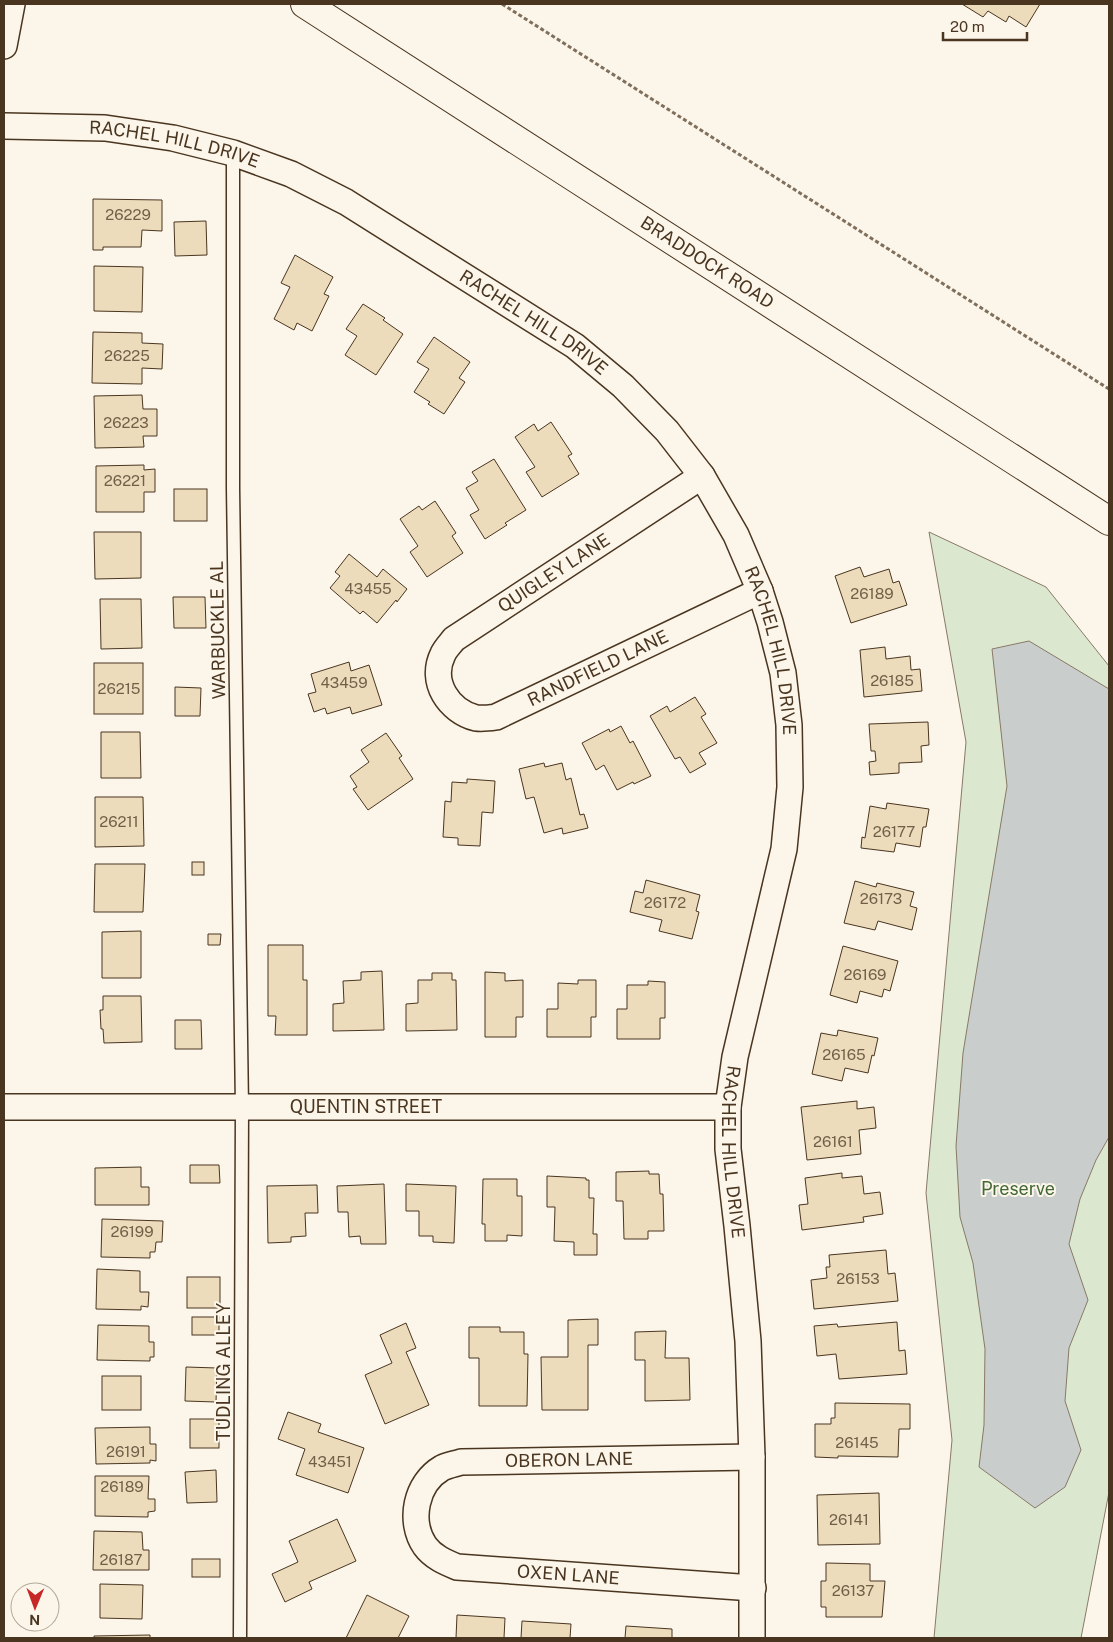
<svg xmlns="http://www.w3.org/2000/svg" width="1113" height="1642" font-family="'Public Sans',sans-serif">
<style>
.green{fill:#dce7d0;stroke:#887966}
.water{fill:#c9cecd;stroke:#887966}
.building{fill:#ecdcbc;stroke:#4a3520}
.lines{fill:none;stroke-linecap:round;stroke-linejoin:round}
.lane-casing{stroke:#4a3520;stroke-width:15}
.street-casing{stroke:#4a3520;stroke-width:28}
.primary-casing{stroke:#4a3520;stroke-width:30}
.path{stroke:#7f6f5c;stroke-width:3;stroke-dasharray:4 2.5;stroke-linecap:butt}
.lane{stroke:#fbf6e9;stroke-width:12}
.street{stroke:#fbf6e9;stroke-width:25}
.primary{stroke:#fbf6e9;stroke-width:28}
.labels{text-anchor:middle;stroke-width:4;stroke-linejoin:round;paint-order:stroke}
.number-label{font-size:15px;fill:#725f47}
.street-label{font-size:18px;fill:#4a3520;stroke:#fbf6e9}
.park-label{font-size:18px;fill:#436837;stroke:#fbf6e9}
</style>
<rect width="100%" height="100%" fill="#fbf6e9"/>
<path class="green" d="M929 532 1046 587 1109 666V1492L1081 1638H934L952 1440 926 1193 966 742Z"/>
<path class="water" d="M1029 641 1109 689V1137L1096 1160 1080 1199 1069 1244 1088 1300 1069 1348 1065 1401 1081 1450 1065 1487 1035 1508 979 1467 984 1425 985 1349 973 1263 960 1217 956 1146 963 1053 1007 786 992 649Z"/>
<g class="building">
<path d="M962 4H1040L1026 27 1009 16 1006 22 988 11 983 17Z"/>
<path d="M93 199 162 200V231L142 230 141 247H103V250H93Z"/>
<path d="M206 221 207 255 175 256 174 222Z"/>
<path d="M295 255 333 277 324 294 329 296 312 331 297 323 294 330 274 319 290 287 281 283Z"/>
<path d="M94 266 143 267 142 312 94 311Z"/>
<path d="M363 304 385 318 383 320 403 334 376 375 345 355 357 336 346 329Z"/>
<path d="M93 332 142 333V343L163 344 162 369 142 368V384L92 383Z"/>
<path d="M434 337 470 362 459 378 465 382 444 414 428 404 430 402 414 392 429 369 417 362Z"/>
<path d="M142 395 143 409H157V436H143L144 447 95 448 94 396Z"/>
<path d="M551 422 572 454 568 456 579 474 542 497 526 472 535 467 515 437 534 424 538 431Z"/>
<path d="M494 459 526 510 505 523 507 525 485 539 470 515 479 510 466 488 478 481 472 472Z"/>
<path d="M144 465V470L155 469V492H144V512H96V466Z"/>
<rect x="174" y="489" width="33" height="32"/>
<path d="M435 501 456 533 452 536 463 553 427 577 410 552 418 546 400 519 419 506 422 510Z"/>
<path d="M94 532H141V578L95 579Z"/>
<path d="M349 554 377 577 383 569 407 589 397 602 396 600 377 623 363 611 360 614 330 588 340 576 335 572Z"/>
<path d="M860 567 864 577 889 569 893 583 899 581 907 605 851 623 835 576Z"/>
<path d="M173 597H205L206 628H174Z"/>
<path d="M100 599H141L142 648 101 649Z"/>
<path d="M885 647 886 659 910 656 911 670 920 669 922 691 864 697 860 650Z"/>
<path d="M349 662 351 671 369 665 382 705 352 714 350 707 327 714 325 708 314 712 308 694 316 692 311 674Z"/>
<rect x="94" y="663" width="49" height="51"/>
<path d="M175 687 201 688 200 716H175Z"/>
<path d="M695 697 706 714 701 717 717 743 699 753 706 764 690 773 680 757 675 759 650 716 667 706 670 712Z"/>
<path d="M928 722 929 745 921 746 922 762 899 763V773L870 775 869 762 876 761 875 751H871L869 724Z"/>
<path d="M621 726 630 743 633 741 651 776 634 784 633 782 617 790 604 765 596 770 582 743 609 729 610 732Z"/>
<path d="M101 732H140L141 778H101Z"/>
<path d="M386 733 402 756 399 758 413 779 368 810 353 789 357 787 350 776 369 762 361 750Z"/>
<path d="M544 763 545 767 562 763 566 780 571 778 580 815 584 814 588 828 563 834 562 828 544 833 534 797 526 799 519 769Z"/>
<path d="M467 779 495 781 493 813 482 812 480 846 458 845V838L443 837 445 801 451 802 452 782 467 783Z"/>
<path d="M95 797H143L144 846 95 847Z"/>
<path d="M887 803 929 809 926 827H923L920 847 896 843 894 852 861 848 862 837 865 838 870 806 886 809Z"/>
<rect x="192" y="862" width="12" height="13"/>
<path d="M95 864H145L143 912H94Z"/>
<path d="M646 880 700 895 696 911 699 912 692 939 659 931 662 920 630 912 635 891 643 893Z"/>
<path d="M855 881 876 887 877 883 914 892 910 906 917 908 912 930 878 921 875 930 844 923Z"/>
<path d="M141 931V978H102V932Z"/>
<path d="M208 934H221L220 945H208Z"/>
<path d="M268 945H303V980H307V1035H275L276 1016H268Z"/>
<path d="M843 946 898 961 890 991 884 989 882 997 860 991 857 1003 830 995Z"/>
<path d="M382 971 384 1030 333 1031V1004L344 1003 343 981 361 980V972Z"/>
<path d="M485 972 505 973V981L523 980V1017H516V1037H485Z"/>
<path d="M432 973H452V980H456L457 1030 406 1031V1004L418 1003V980H432Z"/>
<path d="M578 980H596V1017H591V1037H547V1009H558V983L578 984Z"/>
<path d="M648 981 665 982V1018H660V1039H617V1009H627V985H648Z"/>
<path d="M103 996H141L142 1042 104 1043 103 1029H101L100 1010H103Z"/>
<path d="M175 1020H201L202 1049H175Z"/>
<path d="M838 1030 878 1038 874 1056 872 1055 868 1073 845 1068 842 1081 812 1074 821 1033 837 1036Z"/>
<path d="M857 1101V1109L874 1107 876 1128 859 1130 861 1154 807 1160 801 1107Z"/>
<path d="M190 1165H219L220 1183H190Z"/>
<path d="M141 1167V1187H149V1205H95V1168Z"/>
<path d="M649 1171V1174H659L660 1194H663L664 1231H648V1239H624L623 1201H616V1172Z"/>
<path d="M842 1173V1178L862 1176 864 1194 880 1192 883 1214 863 1217 864 1222 802 1230 799 1205 808 1204 805 1178Z"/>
<path d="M547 1176 586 1178V1180H589V1198H594L593 1234H597V1255H574V1242L554 1241 555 1207H547Z"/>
<path d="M483 1179H517V1196H522V1236L507 1235V1241H485V1224H482Z"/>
<path d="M384 1184 386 1244H361L360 1236 349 1237 348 1212H338L337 1186Z"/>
<path d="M406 1184 456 1186 454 1243 433 1242V1236H419V1211H406Z"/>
<path d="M317 1185 318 1213H305L306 1236 291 1237V1242L268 1243 267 1186Z"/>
<path d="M102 1219 163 1221 162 1242H156L155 1252H150V1258L101 1257Z"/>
<path d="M886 1250 888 1274 895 1273 898 1301 814 1309 811 1280 827 1278 826 1267H830L829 1255Z"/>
<path d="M97 1269 140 1271V1292H149L148 1307 141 1306V1310L96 1309Z"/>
<rect x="187" y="1277" width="33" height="31"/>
<rect x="192" y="1317" width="27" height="18"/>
<path d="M598 1319V1345H588V1410H542L541 1357H568V1320Z"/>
<path d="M897 1322 899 1351 905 1350 907 1374 839 1379 836 1354 817 1356 814 1326 837 1324 838 1327Z"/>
<path d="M406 1323 416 1348 406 1352 429 1405 385 1424 365 1375 392 1363 380 1335Z"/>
<path d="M98 1325 149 1326V1342H154V1357H150V1361L97 1360Z"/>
<path d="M469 1327H500V1332H524V1354H528L527 1406H479V1358H469Z"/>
<path d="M666 1331 665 1358H689L690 1400 645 1401V1360H635V1332Z"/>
<path d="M186 1367 217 1368 216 1402 185 1401Z"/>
<rect x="102" y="1376" width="39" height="34"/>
<path d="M835 1403 910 1404V1429H899L898 1457 838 1456V1458L815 1457V1424H831V1418H835Z"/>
<path d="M288 1412 321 1424 318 1432 364 1448 348 1493 296 1475 305 1449 278 1439Z"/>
<rect x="190" y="1419" width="29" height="29"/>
<path d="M150 1427V1444H156V1461L150 1460V1463L96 1464 95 1428Z"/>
<path d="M216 1470 217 1502 187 1503 185 1472Z"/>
<path d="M95 1476H149L148 1499H155V1511L148 1512V1517L95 1516Z"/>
<path d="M879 1493 880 1544 818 1545 817 1495Z"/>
<path d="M337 1519 356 1561 309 1582 312 1589 285 1602 272 1574 298 1562 289 1541Z"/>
<path d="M94 1531 142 1532 143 1550H149V1570H93Z"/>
<rect x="192" y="1559" width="28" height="18"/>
<path d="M826 1563 870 1564V1581H885L882 1617H826V1607H821V1581H826Z"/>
<path d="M100 1584 143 1585 142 1619 100 1618Z"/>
<path d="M367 1595 409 1616 398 1638H346Z"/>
<path d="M457 1615 505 1618 504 1638H456Z"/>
<path d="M522 1621 571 1624 570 1638H521Z"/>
<path d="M626 1626 672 1629V1638H625Z"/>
<path d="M150 1635V1638H94V1636Z"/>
</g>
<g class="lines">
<defs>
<path id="lane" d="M233 153V488L242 1107 240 1638"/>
<g id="street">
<path d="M4 46 12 4"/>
<path id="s1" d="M4 126 105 128 173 138 233 153 291 174 346 202 575 346 623 386 667 431 702 476 736 535 760 591 770 622 783 673 789 725 790 787 784 849 735 1057 728 1107V1149L737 1226 748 1341 752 1457V1638"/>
<path id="s2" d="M702 476 454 639C451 643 445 649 443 654 429 682 449 711 476 718 482 719 489 718 496 717L760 591"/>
<path id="s3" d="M4 1107H728"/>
<path id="s4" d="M752 1457 461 1462C455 1464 448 1465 442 1468 416 1483 408 1521 425 1546 433 1557 445 1562 457 1567L753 1588"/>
</g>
<g id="primary">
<path id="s5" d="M305 4 1109 521"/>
</g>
</defs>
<use href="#lane" class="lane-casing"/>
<use href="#street" class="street-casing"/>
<use href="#primary" class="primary-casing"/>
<path class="path" d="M502 4 1109 389"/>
<use href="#lane" class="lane"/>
<use href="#street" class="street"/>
<use href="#primary" class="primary"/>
</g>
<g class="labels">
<g class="number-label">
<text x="128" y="220">26229</text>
<text x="127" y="361">26225</text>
<text x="126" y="428">26223</text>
<text x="125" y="486">26221</text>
<text x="368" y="594">43455</text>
<text x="872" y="599">26189</text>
<text x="892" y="686">26185</text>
<text x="344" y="688">43459</text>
<text x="119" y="694">26215</text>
<text x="119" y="827">26211</text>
<text x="894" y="837">26177</text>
<text x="881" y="904">26173</text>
<text x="665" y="908">26172</text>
<text x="865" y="980">26169</text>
<text x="844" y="1060">26165</text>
<text x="833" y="1147">26161</text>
<text x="132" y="1237">26199</text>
<text x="858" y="1284">26153</text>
<text x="857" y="1448">26145</text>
<text x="126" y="1457">26191</text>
<text x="330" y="1467">43451</text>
<text x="122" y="1492">26189</text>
<text x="849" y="1525">26141</text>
<text x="121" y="1565">26187</text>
<text x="853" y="1596">26137</text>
</g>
<g class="street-label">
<text dy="6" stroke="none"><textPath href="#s1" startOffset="172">RACHEL HILL DRIVE</textPath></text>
<text dy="6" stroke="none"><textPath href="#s5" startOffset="478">BRADDOCK ROAD</textPath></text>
<text dy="6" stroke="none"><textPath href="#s1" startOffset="578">RACHEL HILL DRIVE</textPath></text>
<text transform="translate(554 573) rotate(-33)" y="6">QUIGLEY LANE</text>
<text transform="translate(218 630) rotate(-91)" y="6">WARBUCKLE AL</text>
<text dy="6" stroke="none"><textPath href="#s1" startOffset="998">RACHEL HILL DRIVE</textPath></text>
<text dy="6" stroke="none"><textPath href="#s2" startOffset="531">RANDFIELD LANE</textPath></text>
<text dy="6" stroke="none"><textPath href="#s3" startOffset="362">QUENTIN STREET</textPath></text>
<text dy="6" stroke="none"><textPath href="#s1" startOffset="1508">RACHEL HILL DRIVE</textPath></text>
<text transform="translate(224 1372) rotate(-90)" y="6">TUDLING ALLEY</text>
<text transform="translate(569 1460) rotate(-1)" y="6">OBERON LANE</text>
<text dy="6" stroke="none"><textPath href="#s4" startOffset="550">OXEN LANE</textPath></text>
</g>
<g class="park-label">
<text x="1018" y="1195">Preserve</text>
</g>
</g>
<rect width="1113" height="1642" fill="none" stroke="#4a3520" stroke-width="10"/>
<g transform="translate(35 1607) rotate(181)"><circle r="24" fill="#fbf6e9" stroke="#b4a999"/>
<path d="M0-4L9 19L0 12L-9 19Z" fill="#c62828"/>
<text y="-8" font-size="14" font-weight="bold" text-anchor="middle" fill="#4a3520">N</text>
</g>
<path d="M943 32v8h84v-8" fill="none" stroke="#4a3520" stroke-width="2.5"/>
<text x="950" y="32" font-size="15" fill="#4a3520" stroke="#fbf6e9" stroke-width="4" paint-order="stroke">20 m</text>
</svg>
